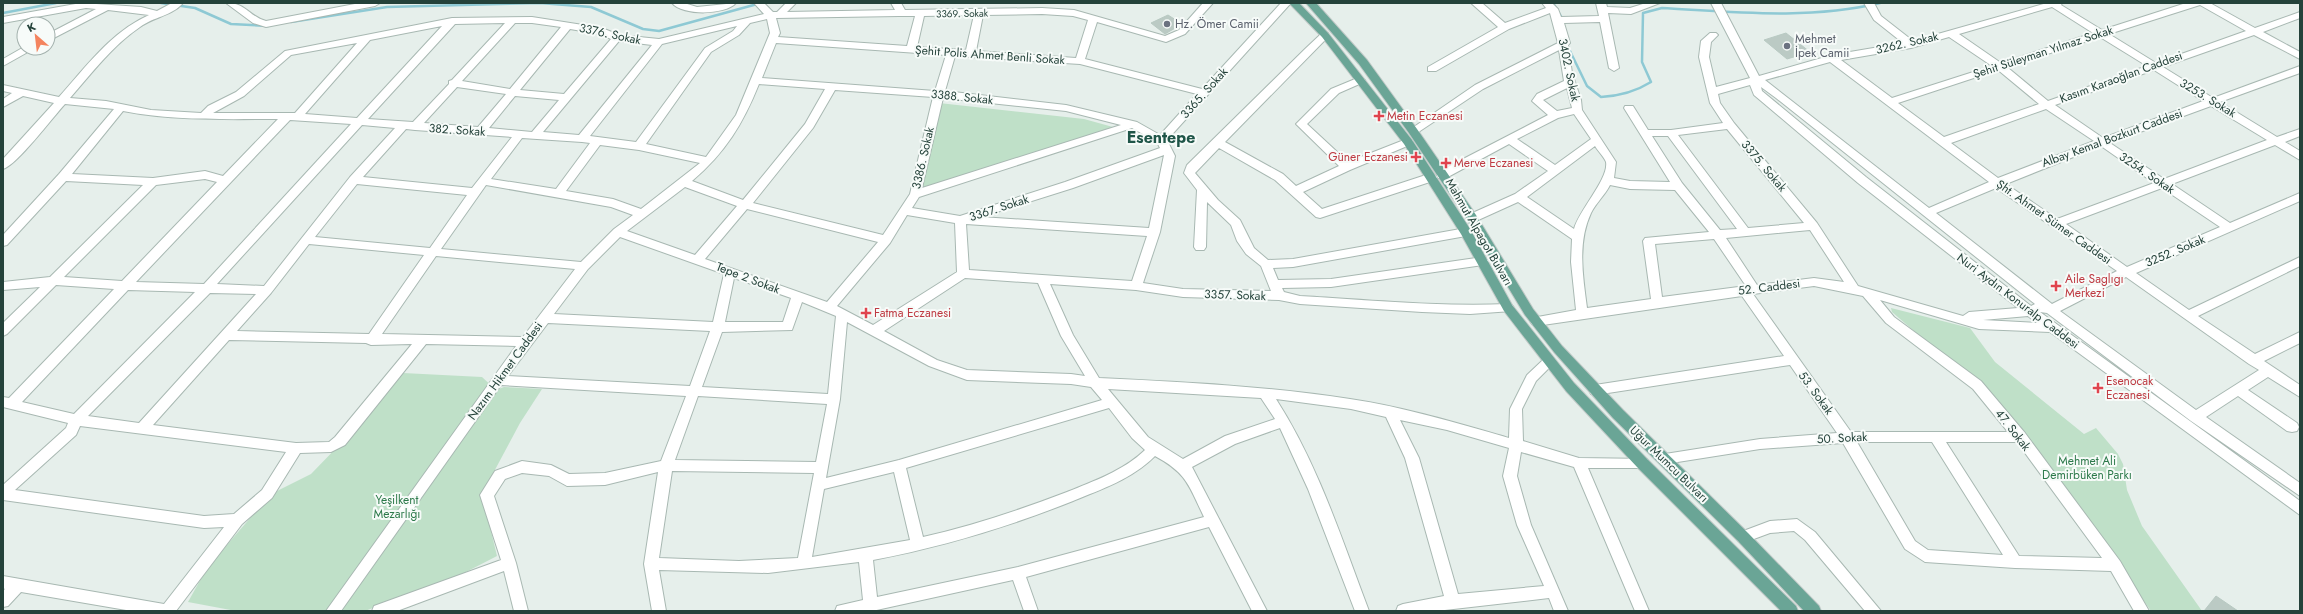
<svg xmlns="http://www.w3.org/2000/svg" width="2303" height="614" font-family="Jost,sans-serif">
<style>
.green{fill:#bfe0c8}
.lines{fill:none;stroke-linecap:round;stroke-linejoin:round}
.stream{stroke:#8ec9d4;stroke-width:2.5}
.building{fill:#bbcac4;stroke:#b8c9c2}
.minor-casing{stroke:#a8b8b2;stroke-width:2}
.major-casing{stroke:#c2cac8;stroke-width:2}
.minor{fill:#fff;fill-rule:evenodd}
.major{fill:#6aa596;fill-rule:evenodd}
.worship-dot{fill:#6b7280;stroke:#f7fbf9;stroke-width:1.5}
.health-dot{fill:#e0444e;stroke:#f7fbf9;stroke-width:1.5}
.labels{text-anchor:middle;stroke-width:4;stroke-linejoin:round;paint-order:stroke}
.far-street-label{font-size:10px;fill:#24423a;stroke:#f7fbf9}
.worship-label{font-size:12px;fill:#5b616d;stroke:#f7fbf9;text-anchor:start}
.street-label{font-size:12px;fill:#24423a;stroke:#f7fbf9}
.health-label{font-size:12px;fill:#be3a42;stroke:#f7fbf9;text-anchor:start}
.park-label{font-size:12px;fill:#2d7a4b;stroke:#f7fbf9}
.district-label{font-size:16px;font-weight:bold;fill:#1f5548;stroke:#f7fbf9}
</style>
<rect width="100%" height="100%" fill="#e6efeb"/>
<g class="green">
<path d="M939 103 1084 119 1113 127 921 190Z"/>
<path d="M1891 308 1970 328 1995 362 2084 434 2096 428 2118 454 2123 464 2127 490 2142 526 2202 611H2151L2091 526 1972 381 1892 312Z"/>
<path d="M403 373 482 377 496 390 504 387 542 389 520 423 482 494 497 556 464 573 365 611H236L188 602 207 568 271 494 311 474 343 441Z"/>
</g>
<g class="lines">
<g class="stream">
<path d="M161 3 195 8 231 24 268 26"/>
<path d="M1553 3 1563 20"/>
<path d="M3 13 56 3"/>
<path d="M291 22 387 7 540 3 591 7 643 29 659 31 761 3"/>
<path d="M1568 47 1587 86 1601 97C1620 96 1635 92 1651 82L1642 62 1643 13 1662 8C1734 12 1809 20 1880 3"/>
</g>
</g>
<g class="building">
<path d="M1168 15 1182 24 1165 34 1151 23Z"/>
<path d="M1786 33 1810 52 1787 59 1764 40Z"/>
<path d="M2216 596 2238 611H2204Z"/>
</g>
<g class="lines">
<defs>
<g id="minor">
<path d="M81 3 141 7 157 11 172 3H183C172 16 153 17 140 27 112 46 92 73 70 98L106 101 151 110 201 113 208 106 236 92 285 51 452 18 532 17 602 28 619 35 659 39 764 14 754 3H764L773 12H777L786 3H796L787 12 895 10 891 3H901L905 10 1042 8 1074 10 1165 36 1179 30 1203 3H1213L1185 34 1166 42 1097 22 1085 59 1202 89 1281 3H1291L1167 140 1175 156 1160 232 1143 283 1183 289 1271 291 1261 266 1246 254 1237 241 1231 225 1207 202 1206 247 1204 250H1196L1194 247 1197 190 1184 173 1187 165 1305 49 1322 33H1328V37L1225 142 1283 174 1296 186 1339 166 1296 124 1331 89 1360 77 1365 80 1364 82 1339 93 1307 124 1348 162 1404 140H1412L1413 142 1412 144 1350 170 1303 192 1322 209 1432 173 1437 177 1436 180 1320 218 1316 217 1275 180 1219 148 1195 173 1218 200 1240 220 1254 248 1268 260 1293 259 1466 228 1472 232 1466 236 1293 267 1273 268 1278 280 1331 279 1483 257 1489 261 1483 265 1331 287 1282 288 1284 292 1300 296C1369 300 1439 307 1508 304L1512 305 1514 308 1512 311 1470 314 1422 312 1300 304 1279 300 1183 297 1136 290 1050 284 1073 335 1099 378C1183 382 1267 386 1350 399 1404 407 1457 423 1509 438L1510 409 1527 375 1545 358H1553L1555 361 1553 364 1536 381 1522 409 1523 441 1579 458 1647 459 1649 463 1647 467 1642 468H1588L1649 611H1635L1574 467 1521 452 1517 476 1531 525 1568 611H1554L1549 598 1436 611H1396L1398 606 1403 604 1444 596 1405 458 1386 417 1351 409 1276 399C1318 464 1342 540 1369 611H1355L1308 489 1280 428 1235 444 1192 467 1267 611H1252L1209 527 1026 577 1038 611H1024L1013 580 872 611H835L837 606 863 600 859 562 768 573 659 570 666 611H652L644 564 658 472 605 485 567 486 549 476 522 473 505 479 494 496 516 563 528 611H514L504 571 397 611H372L374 606 501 560 480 495 495 471 522 461 551 465 569 474 605 473 661 461 686 396 501 385 341 611H326L516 346 426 344 345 445 331 452 300 453 272 498 242 524 176 611H132L21 592 8 606 3 607V591L5 589 3 588V576L164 604 224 527 204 528 3 500V485L66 428 68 423 3 407V397L9 398 114 289 56 285 7 334 3 336V323L40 287 3 290V282L50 277 143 185 66 181 7 245 3 246V235L59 174 114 109 65 104C53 117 17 165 3 169V159L54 103 23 96 3 107V99L12 93 3 91V85L59 97C86 67 111 32 149 15L108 10 48 41V34L96 9 86 8 3 23V17ZM1042 14 1073 16 1088 20 1076 58 976 51 983 15ZM974 15 966 50 917 47 924 16ZM899 16H915L907 46 778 37 780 33 776 18ZM767 19 770 33 736 115 706 157 646 144 711 52 739 35 750 23ZM505 23 452 80 449 81V84L413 122 368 119 455 24ZM515 23H532L561 27 510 89 462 81ZM442 26 357 118 305 114 370 40ZM737 26 733 31 705 48 636 142 590 136 662 44ZM570 29 600 34 611 39 564 94 520 90ZM619 41 652 45 579 135 543 132ZM357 43 295 113H213L244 96 291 55ZM776 43 946 55 935 91 762 78ZM955 56 1080 64 1197 94 1160 135 1137 122 1066 105 945 91ZM759 84 825 89 805 124 743 200 692 181C725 153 743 124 759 84ZM457 87 506 94 478 127 424 123ZM835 90 933 97 910 194 883 235 753 203 813 128ZM515 96 559 100 532 132 489 128ZM943 98 1066 111 1121 125 922 188ZM123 111C174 121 226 119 278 119L223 176 205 171 153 178 72 174ZM290 120 351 124 204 284 136 282ZM362 125 395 128 350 177 264 286 217 284ZM1132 128 1157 142 1160 148 1065 182 960 216 912 208 919 197ZM406 129 415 130 512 137 472 188 363 177ZM522 138 582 142 590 143 556 189 491 179ZM600 145 639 150 700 163 641 209 613 199 566 191ZM1164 155 1149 228 981 217 1073 188ZM205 179 217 182 122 281 64 277 156 185ZM357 184 467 195 430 248 315 237ZM486 185 611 207 633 215 614 229 581 262 441 249ZM685 187 737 206 695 255 627 231ZM747 209 878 242 827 302 705 259ZM907 215 955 223 957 272 873 325 837 306 890 243ZM966 224 1147 236 1132 281 969 270ZM620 237 724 274 713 322 554 314 588 269ZM309 244 424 255 369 334 237 331 271 293ZM436 256 575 269 523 337 382 334ZM734 278 791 298 783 322H725ZM965 278 1038 283 1061 336 1085 376 1071 374 967 370 937 360 884 331ZM128 290 195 292 74 414 22 402ZM210 293 256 294 139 423 88 416ZM802 302 836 316 828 394 702 387 722 332 792 330ZM847 322 929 366 967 380 1071 384 1091 387 1102 400 899 460 826 478 840 399ZM548 323 710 331 690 386 508 376ZM229 340 366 343 371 345 412 344 335 437 329 442 296 443 153 425ZM1108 389 1261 398 1275 419 1225 436 1183 459 1148 437ZM698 396 827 404 816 462 675 460ZM1109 408 1132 438 1145 450C1123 471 1094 481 1067 492 1020 510 972 526 923 537L906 468ZM1400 420 1447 430 1509 448 1503 476 1517 525 1544 586 1458 594 1419 458ZM80 426 286 452 262 490 234 514 204 516 15 490 76 435ZM1155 456C1187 473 1189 486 1204 517L1018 567 877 597 873 560C941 547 1008 527 1073 501 1102 489 1132 479 1155 456ZM672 471 814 473 798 558 739 561 659 558ZM894 472 910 540 812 557 824 489Z"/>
<path d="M226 3C247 3 248 16 266 21L360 3H380L375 6 266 27 253 23Z"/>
<path d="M672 3H684L697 7 736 3C725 15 683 16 672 3Z"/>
<path d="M1471 3H1482L1505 23 1546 8 1542 3H1552L1558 9 1561 17 1599 16 1596 3H1606L1607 7 1630 8 1646 3H1660L1631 14 1608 13 1619 68 1614 71 1609 68 1600 22 1564 23 1570 43 1568 45 1572 73 1581 100 1582 110 1616 162 1614 178 1630 181 1670 182 1624 108 1625 106H1633L1648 130H1671L1723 123 1710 103 1699 57 1701 41 1710 33H1716L1718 35 1711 42 1709 57 1716 87 1750 78 1711 3H1721L1759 76 1832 55 1903 43 1874 20 1864 3H1874L1881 16 1913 41 2047 3H2062L2061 5 2102 30 2186 3H2210L2255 28 2300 12V18L2263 32 2300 52V59L2254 35 2163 67 2213 98 2300 66V73L2220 102 2277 137 2300 129V136L2285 142 2300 151V160L2275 145 2172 184 2230 223 2300 193V201L2136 273 2189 310 2300 257V266L2198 316 2255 354 2300 332V343L2264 361 2300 385V397L2268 377 2248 390 2297 423 2299 427 2297 431 2292 432 2287 431 2238 396 2206 417 2300 483V496L2191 421 2047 313 2040 312 2300 501V515L2050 332 1979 329 1880 300 1894 317 1981 381 2025 433 2120 561 2149 611H2134L2111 571 2015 568 1925 562 1905 549 1843 443 1760 449 1665 464 1660 463 1658 459 1660 455 1665 454 1760 439 1837 433 1790 365 1595 395 1591 394 1589 390 1591 386 1595 385 1784 356 1742 296 1536 326 1532 324 1530 321 1532 318 1576 310 1571 262 1572 239 1518 202 1476 221 1472 222 1466 218 1468 215 1515 194 1548 171 1509 144 1446 178H1438L1437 175 1438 172 1548 115 1532 101 1537 94 1564 81 1559 50 1483 89 1417 133 1413 134 1408 131 1475 85 1558 43 1550 13 1509 29 1436 71H1428V67L1498 27ZM2200 5 2246 31 2156 63 2109 34ZM2052 7 2093 33 2001 63 1959 34ZM1949 37 1992 66 1892 98 1841 60 1911 48ZM2100 37 2147 66 2048 101 2007 67ZM1830 62 1989 182 1929 208 1765 80ZM1998 70 2039 104 1944 137 1898 103ZM2154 70 2203 101 2103 138 2055 105ZM1750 85 1754 95 1858 183 2018 308 1969 312 1963 316 1858 286 1817 223 1734 123 1720 103 1718 94ZM1761 87 1776 98 2035 304 2031 306 1866 177 1762 91ZM1567 88 1572 108 1557 111 1543 100ZM2211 106 2267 140 2164 179 2110 143ZM2046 109 2094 141 1998 178 1951 143ZM1574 114 1591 139 1555 165 1517 139 1558 118ZM1727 129 1804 223 1748 228 1678 135ZM1652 136H1668L1737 229 1720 230 1682 183ZM1595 146C1598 151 1604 157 1606 162 1609 179 1579 210 1574 229L1527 197ZM2101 146 2154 183 2057 219 2006 184ZM1610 185 1630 189 1675 190 1709 232 1645 238 1643 241 1651 299 1587 308C1583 277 1577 243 1591 213 1596 203 1605 195 1610 185ZM1996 188 2117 271 2052 304 1936 213ZM2162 188 2220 227 2127 267 2066 224ZM1810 230 1844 282 1814 278 1757 285 1726 238ZM1714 239 1746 286 1662 297 1655 244ZM2126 277 2249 364 2259 370 2196 410 2060 311ZM1814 286 1863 296 1886 323 1973 389 2008 432H1851L1753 294ZM2028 316 2037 323 1983 320ZM1857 442H1932L2003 555 1928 550 1915 541ZM1946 442H2017L2102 558 2019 556Z"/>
<path d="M24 47 35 48 3 66V59Z"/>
<path d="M1797 519 1815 532 1881 611H1865L1805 540 1794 531 1770 533 1743 543 1738 541 1736 537 1738 533 1770 521Z"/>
</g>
<g id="major">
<path d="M1289 3H1299L1328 33 1412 140 1470 229 1512 305 1574 383 1647 459 1796 606 1798 611H1781L1637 467 1566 391 1504 311 1461 234 1404 144 1322 37Z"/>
<path d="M1306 3H1316L1367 60 1417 129 1476 215 1533 309 1562 346 1623 410 1748 533 1819 606 1821 611H1804L1738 541 1613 418 1554 352 1525 315 1468 221 1409 133 1359 64Z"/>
</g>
</defs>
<use href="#minor" class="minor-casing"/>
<use href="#major" class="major-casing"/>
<use href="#minor" class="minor"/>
<use href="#major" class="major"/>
</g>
<g class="worship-dot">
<circle cx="1167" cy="24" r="4"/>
<circle cx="1787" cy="46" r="4"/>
</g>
<g class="health-dot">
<path d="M1377 110h4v4h4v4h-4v4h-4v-4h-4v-4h4z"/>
<path d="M1414 151h4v4h4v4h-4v4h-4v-4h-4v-4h4z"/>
<path d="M1444 157h4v4h4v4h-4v4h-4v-4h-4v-4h4z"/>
<path d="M2054 280h4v4h4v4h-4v4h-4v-4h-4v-4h4z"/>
<path d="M864 307h4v4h4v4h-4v4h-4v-4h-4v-4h4z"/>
<path d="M2096 382h4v4h4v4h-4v4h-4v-4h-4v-4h4z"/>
</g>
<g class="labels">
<g class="far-street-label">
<text transform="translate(962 13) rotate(-1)" y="4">3369. Sokak</text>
</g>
<g class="worship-label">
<text x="1175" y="28">Hz. Ömer Camii</text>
<text x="1795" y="43">Mehmet<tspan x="1795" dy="14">İpek Camii</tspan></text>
</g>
<g class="street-label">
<text transform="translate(610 34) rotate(12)" y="4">3376. Sokak</text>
<text transform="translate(1907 43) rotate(-13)" y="4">3262. Sokak</text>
<text transform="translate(2043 52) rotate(-18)" y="4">Şehit Süleyman Yılmaz Sokak</text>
<text transform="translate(990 55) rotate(4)" y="4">Şehit Polis Ahmet Benli Sokak</text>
<text transform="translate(1569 70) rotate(78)" y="4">3402. Sokak</text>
<text transform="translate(2121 77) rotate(-20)" y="4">Kasım Karaoğlan Caddesi</text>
<text transform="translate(1204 93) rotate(-48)" y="4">3365. Sokak</text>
<text transform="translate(962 97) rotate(6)" y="4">3388. Sokak</text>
<text transform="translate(2208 98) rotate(31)" y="4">3253. Sokak</text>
<text transform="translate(457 130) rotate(4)" y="4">382. Sokak</text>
<text transform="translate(2112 138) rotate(-20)" y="4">Albay Kemal Bozkurt Caddesi</text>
<text transform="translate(923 158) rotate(-77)" y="4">3386. Sokak</text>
<text transform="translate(1764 166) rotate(50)" y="4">3375. Sokak</text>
<text transform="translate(2147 173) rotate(34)" y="4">3254. Sokak</text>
<text transform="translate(999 208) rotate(-18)" y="4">3367. Sokak</text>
<text transform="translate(2054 222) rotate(35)" y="4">Şht. Ahmet Sümer Caddesi</text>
<text transform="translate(1479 232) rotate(60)" y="4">Mahmut Alpagot Bulvarı</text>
<text transform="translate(2175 251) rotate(-23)" y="4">3252. Sokak</text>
<text transform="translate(748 278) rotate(21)" y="4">Tepe 2 Sokak</text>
<text transform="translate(1769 287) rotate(-7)" y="4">52. Caddesi</text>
<text transform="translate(1235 295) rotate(2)" y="4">3357. Sokak</text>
<text transform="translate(2018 301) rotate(37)" y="4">Nuri Aydın Konuralp Caddesi</text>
<text transform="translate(505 371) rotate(-54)" y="4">Nazım Hikmet Caddesi</text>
<text transform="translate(1816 393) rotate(54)" y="4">53. Sokak</text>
<text transform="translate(2013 430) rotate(52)" y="4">47. Sokak</text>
<text transform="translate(1842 438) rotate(-3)" y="4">50. Sokak</text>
<text transform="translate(1669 464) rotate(44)" y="4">Uğur Mumcu Bulvarı</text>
</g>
<g class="health-label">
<text x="1387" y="120">Metin Eczanesi</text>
<text x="1408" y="161" text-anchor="end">Güner Eczanesi</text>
<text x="1454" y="167">Merve Eczanesi</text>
<text x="2065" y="283">Aile Saglıgı<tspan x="2065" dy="14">Merkezi</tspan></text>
<text x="874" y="317">Fatma Eczanesi</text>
<text x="2106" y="385">Esenocak<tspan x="2106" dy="14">Eczanesi</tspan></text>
</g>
<g class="park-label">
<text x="2087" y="465">Mehmet Ali<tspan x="2087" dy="14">Demirbüken Parkı</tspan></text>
<text x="397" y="504">Yeşilkent<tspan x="397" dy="14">Mezarlığı</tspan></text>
</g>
<g class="district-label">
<text x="1161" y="143">Esentepe</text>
</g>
</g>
<rect width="2303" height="614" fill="none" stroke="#24423a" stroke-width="8"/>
<g transform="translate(36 36) rotate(332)"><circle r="19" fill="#f7fbf9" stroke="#a3b1ad"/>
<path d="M0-3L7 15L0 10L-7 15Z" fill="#f4845f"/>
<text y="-6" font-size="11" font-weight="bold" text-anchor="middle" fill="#24423a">K</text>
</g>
</svg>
